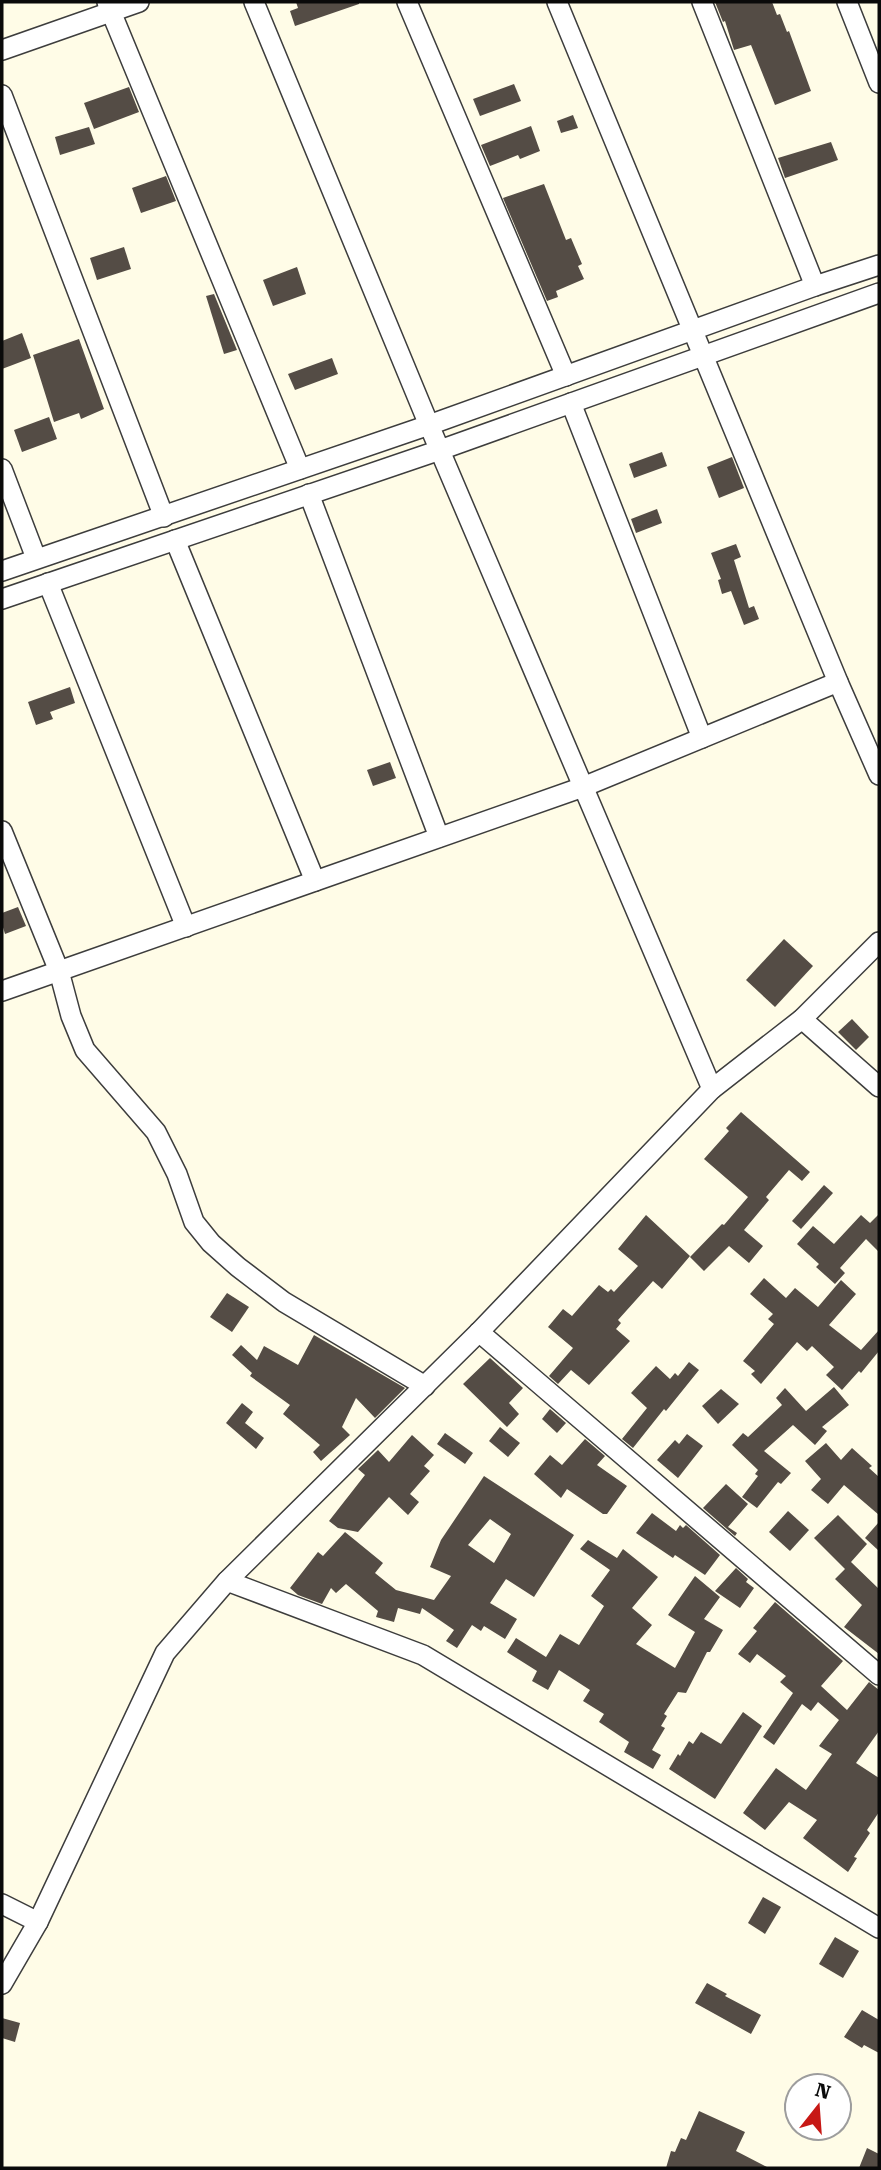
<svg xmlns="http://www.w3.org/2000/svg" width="881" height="2170" font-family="'Roboto Serif',serif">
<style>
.building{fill:#544c45;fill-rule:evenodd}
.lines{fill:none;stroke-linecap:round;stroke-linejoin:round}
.minor-casing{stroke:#3d3d3d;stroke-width:22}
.minor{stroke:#fff;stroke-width:19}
</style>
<rect width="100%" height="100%" fill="#fffce7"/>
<g class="building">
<path d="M296 2H359V4L295 26 290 11 298 8Z"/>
<path d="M715 2H772L777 15 780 14 787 32 789 31 811 91 775 105 751 45 734 50 725 21 723 22Z"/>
<path d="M514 84 521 101 480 116 473 99Z"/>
<path d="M129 87 139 112 94 129 84 103Z"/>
<path d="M573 115 578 128 561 133 557 121Z"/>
<path d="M531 126 540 151 520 159 518 155 490 166 481 145Z"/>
<path d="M89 127 95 144 60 155 55 137Z"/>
<path d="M831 142 838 160 785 178 778 158Z"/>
<path d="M166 176 176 201 141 213 132 188Z"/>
<path d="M544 184 566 240 571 238 582 264 578 266 584 279 556 291 558 297 547 301 503 198Z"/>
<path d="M124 247 131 269 97 280 90 258Z"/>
<path d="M297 267 306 294 273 306 263 280Z"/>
<path d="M214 294 237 350 224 354 206 296Z"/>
<path d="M22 333 31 358 2 369V341Z"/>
<path d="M79 339 104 409 81 419 79 413 54 422 33 355Z"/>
<path d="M332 358 338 374 295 390 288 374Z"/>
<path d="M49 417 57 439 22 452 14 430Z"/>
<path d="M662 452 667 466 634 478 629 464Z"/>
<path d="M732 457 744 488 719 498 707 467Z"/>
<path d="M657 509 662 523 636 533 631 519Z"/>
<path d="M736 544 741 557 734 560 749 608 754 606 759 619 744 625 731 591 722 594 718 580 721 579 711 553Z"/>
<path d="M70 687 75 703 50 712 53 719 36 725 28 702Z"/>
<path d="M390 762 396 778 373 786 367 770Z"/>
<path d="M18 907 26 926 5 934 2 924V913Z"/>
<path d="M784 939 813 966 775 1007 746 980Z"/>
<path d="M852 1019 869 1037 856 1050 838 1032Z"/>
<path d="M741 1112 810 1172 802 1181 789 1170 766 1197 769 1200 744 1230 763 1246 749 1263 729 1246 704 1271 690 1257 722 1224 724 1225 748 1197 704 1159 729 1131 726 1128Z"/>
<path d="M824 1185 833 1193 801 1229 792 1221Z"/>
<path d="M879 1214V1252L866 1239 840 1268 845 1273 835 1284 816 1267 819 1264 797 1244 813 1226 834 1244 861 1215 870 1223Z"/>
<path d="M646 1215 690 1256 662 1289 653 1281 618 1320 621 1323 616 1329 630 1341 589 1385 571 1370 558 1384 549 1376 573 1348 548 1327 563 1309 572 1316 599 1285 608 1292 611 1289 614 1292 638 1266 618 1249Z"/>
<path d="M764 1278 786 1298 795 1288 818 1307 841 1280 856 1294 829 1325 861 1350 879 1330V1351L861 1373 859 1371 842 1390 826 1375 834 1367 812 1346 807 1351 797 1342 761 1384 751 1374 755 1371 743 1361 774 1324 768 1319 773 1314 750 1294Z"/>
<path d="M227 1293 249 1307 232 1332 210 1317Z"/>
<path d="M314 1335 405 1388 375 1418 356 1398 342 1427 350 1435 321 1461 313 1452 320 1445 283 1414 290 1405 250 1376 252 1373 232 1355 241 1345 257 1360 264 1346 298 1365Z"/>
<path d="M490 1358 523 1388 509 1403 519 1414 507 1427 463 1384Z"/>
<path d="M689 1362 699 1370 666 1411 664 1409 633 1448 622 1439 647 1408 631 1393 656 1366 670 1379 675 1373 678 1376Z"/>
<path d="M834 1387 849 1405 822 1427 827 1431 815 1445 793 1425 764 1451 791 1473 781 1484 778 1482 757 1508 742 1497 758 1476 755 1474 758 1470 732 1445 743 1433 748 1437 782 1405 776 1398 785 1388 806 1411Z"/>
<path d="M721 1389 739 1404 718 1424 702 1406Z"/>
<path d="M242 1403 253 1412 245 1423 264 1438 256 1449 226 1423Z"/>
<path d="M550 1409 566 1423 557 1433 542 1419Z"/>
<path d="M500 1427 520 1443 508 1457 489 1441Z"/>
<path d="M445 1433 473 1453 465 1464 437 1444Z"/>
<path d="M687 1434 703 1446 678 1478 657 1460 675 1440 679 1444Z"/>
<path d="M412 1435 434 1455 424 1466 430 1471 410 1494 419 1502 408 1515 389 1497 358 1532 338 1528 329 1521 365 1475 358 1469 378 1450 389 1462Z"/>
<path d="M585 1439 605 1456 597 1465 627 1486 607 1514H603L567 1489 561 1498 534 1474 550 1455 562 1465Z"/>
<path d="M826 1443 841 1460 852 1448 872 1466 869 1468 879 1477V1515L844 1485 828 1504 811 1490 821 1479 805 1461Z"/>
<path d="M484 1476 574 1535 534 1597 506 1579 490 1603 517 1619 505 1639 484 1626 481 1631 472 1625 457 1648 446 1641 454 1630 422 1608 420 1614 398 1608 394 1622 376 1617 378 1611 346 1584 336 1593 331 1588 322 1604 298 1595 290 1588 318 1552 323 1556 345 1532 383 1563 375 1573 396 1590 434 1600 451 1576 430 1567 441 1540ZM490 1519 511 1534 494 1563 468 1545Z"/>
<path d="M726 1484 748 1504 728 1527 737 1533 735 1536 703 1508Z"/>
<path d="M788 1511 809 1530 790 1551 769 1532Z"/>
<path d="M652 1513 676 1531 680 1525 683 1528 686 1525 720 1555 705 1575 675 1555 673 1558 636 1533Z"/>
<path d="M838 1515 867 1544 851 1562 879 1589V1654L844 1627 862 1605 835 1579 845 1569 814 1538Z"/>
<path d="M879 1522V1551L865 1538Z"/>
<path d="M588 1540 617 1558 623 1549 658 1577 632 1608 652 1625 636 1644 675 1668 695 1632 668 1615 695 1576 720 1597 704 1619 723 1630 710 1652H707L686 1693 678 1692 664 1714 667 1716 661 1726 665 1728 652 1750 661 1755 653 1769 624 1752 629 1742 599 1722 604 1714 583 1701 590 1690 559 1670 548 1690 532 1681 537 1671 507 1652 516 1638 546 1657 560 1634 579 1645 604 1606 591 1596 610 1570 580 1549Z"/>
<path d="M736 1568 748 1579 746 1582 754 1588 740 1608 715 1591Z"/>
<path d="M775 1602 843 1661 821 1686 847 1710 869 1682 879 1690V1731L856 1763 879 1778V1812L867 1830 870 1833 854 1857 857 1858 848 1872 803 1838 817 1820 789 1802 765 1830 743 1813 776 1768 806 1790 832 1754 819 1746 839 1720 818 1702 811 1711 802 1704 774 1745 763 1737 793 1693 780 1682 786 1676 757 1654 750 1663 738 1654 757 1631 753 1628Z"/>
<path d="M743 1712 762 1726 715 1799 669 1769 678 1754 680 1756 689 1741 693 1744 701 1732 721 1744Z"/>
<path d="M763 1897 781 1907 765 1934 748 1923Z"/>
<path d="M835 1937 859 1951 843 1978 819 1964Z"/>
<path d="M707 1983 727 1994 725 1996 761 2015 751 2034 695 2003Z"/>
<path d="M862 2010 879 2020V2053L864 2045 862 2048 844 2037Z"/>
<path d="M2 2018 20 2023 15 2042 2 2038Z"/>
<path d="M699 2111 745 2132 736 2151 769 2168H666L671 2151 675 2152 681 2138 686 2140Z"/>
<path d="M867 2148 879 2154V2168H859Z"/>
</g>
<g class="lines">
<defs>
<g id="minor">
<path d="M107 2 300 469"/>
<path d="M254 2 429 425 712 1089"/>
<path d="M407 2 566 376"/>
<path d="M557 2 838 682 879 775"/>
<path d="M702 2 815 286"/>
<path d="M847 2 879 83"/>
<path d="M2 50 139 2"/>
<path d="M2 95 164 517"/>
<path d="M571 403 702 738"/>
<path d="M2 469 36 558"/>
<path d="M309 494 439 837"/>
<path d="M175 540 315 881"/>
<path d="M2 571 429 425 815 286 879 265"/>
<path d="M48 583 186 927"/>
<path d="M2 599 440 450 879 293"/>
<path d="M2 831 59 971 71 1016 85 1050 156 1132 177 1174 194 1222 211 1243 238 1267 284 1302 425 1386"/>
<path d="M2 991 583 787 838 682"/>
<path d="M802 1019 879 1087"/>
<path d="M479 1332 879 1675"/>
<path d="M227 1581 423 1655 879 1928"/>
<path d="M2 1904 38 1922"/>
<path d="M2 1984 38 1922 165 1653 227 1581 479 1332 712 1089 802 1019 879 942"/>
</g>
</defs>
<use href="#minor" class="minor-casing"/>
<use href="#minor" class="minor"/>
</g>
<rect width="881" height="2170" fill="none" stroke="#0a0a0a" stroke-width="7"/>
<g transform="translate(818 2107) rotate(17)"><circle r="33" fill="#ffffff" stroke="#9d9d9d" stroke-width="2"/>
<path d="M0-5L12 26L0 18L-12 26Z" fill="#c71815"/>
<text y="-10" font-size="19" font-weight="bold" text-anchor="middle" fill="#0a0a0a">N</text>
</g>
</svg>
